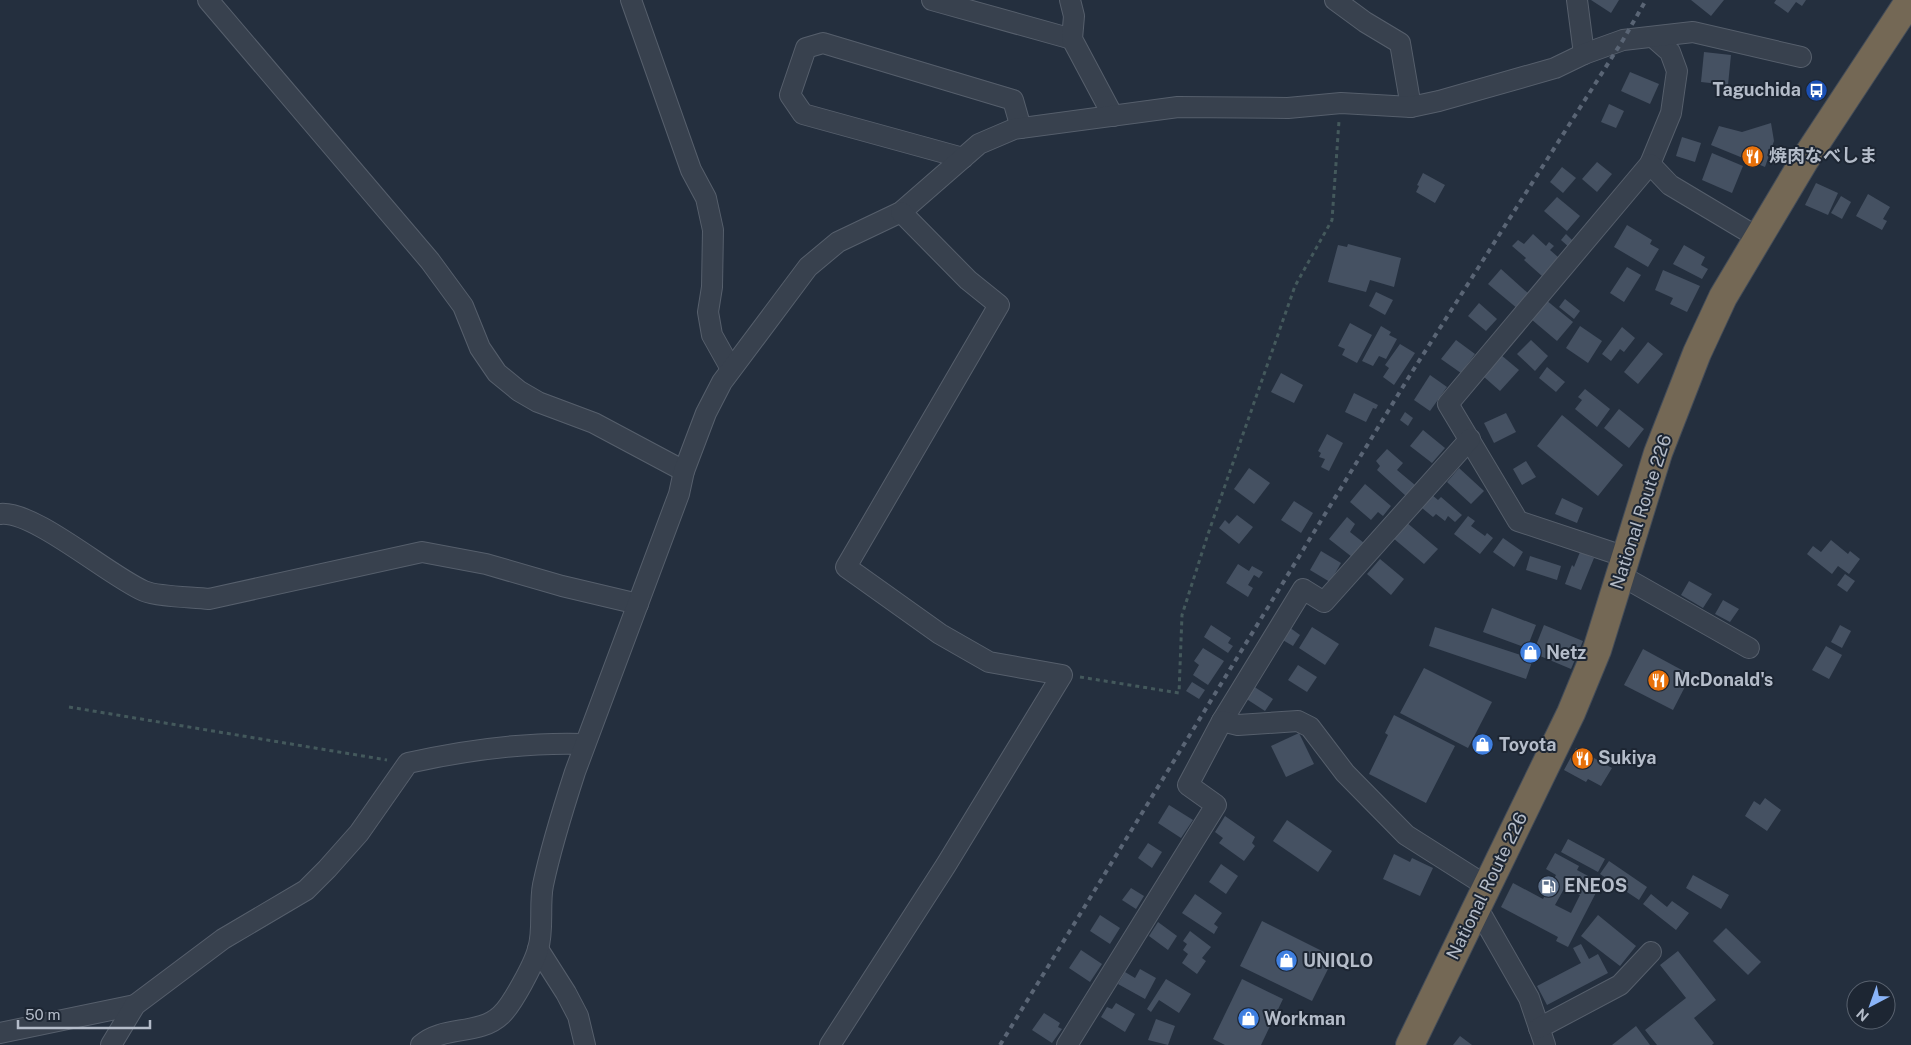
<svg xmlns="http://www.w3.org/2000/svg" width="1911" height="1045" font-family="'Public Sans','Noto Sans JP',sans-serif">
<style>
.building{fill:#455162;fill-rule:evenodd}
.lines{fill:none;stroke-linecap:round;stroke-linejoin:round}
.street-casing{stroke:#565f6c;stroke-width:22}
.highway-casing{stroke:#434c59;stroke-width:30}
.path{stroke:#44595c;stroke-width:3;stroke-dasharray:4 4;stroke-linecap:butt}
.street{stroke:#38414e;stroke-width:20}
.highway{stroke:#746855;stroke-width:28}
.rail{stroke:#5a6575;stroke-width:4;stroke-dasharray:5 5;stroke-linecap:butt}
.labels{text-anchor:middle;stroke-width:4;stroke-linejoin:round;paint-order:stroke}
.poi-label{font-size:18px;font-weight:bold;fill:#b4bcc9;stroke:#1d2633;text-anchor:start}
.street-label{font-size:18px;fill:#b4bcc9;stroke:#1d2633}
</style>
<rect width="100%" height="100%" fill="#242f3e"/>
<g class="building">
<path d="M1591 0H1619L1611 13Z"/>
<path d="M1691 0H1724L1711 16Z"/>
<path d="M1776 0H1806L1802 6 1796 2 1788 13 1774 3Z"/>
<path d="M1704 52 1731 55 1728 85 1701 82Z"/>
<path d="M1630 72 1659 84 1650 104 1621 91Z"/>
<path d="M1609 104 1624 111 1616 128 1601 122Z"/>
<path d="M1771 123 1774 141 1765 167 1711 145 1719 126 1742 132Z"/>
<path d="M1682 137 1701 143 1695 162 1676 156Z"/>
<path d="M1712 153 1743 166 1732 193 1702 180Z"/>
<path d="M1597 162 1612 174 1597 192 1582 179Z"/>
<path d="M1562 167 1576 178 1563 193 1550 182Z"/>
<path d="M1423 173 1445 185 1435 203 1416 192 1419 186 1417 185Z"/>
<path d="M1816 183 1838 193 1828 215 1805 205Z"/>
<path d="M1868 194 1890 207 1883 219 1887 221 1882 230 1856 216Z"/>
<path d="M1841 196 1851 202 1842 219 1831 213Z"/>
<path d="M1557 197 1580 216 1567 231 1544 211Z"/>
<path d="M1627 225 1652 240 1650 244 1659 249 1648 267 1614 247Z"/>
<path d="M1533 234 1546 246 1549 242 1554 246 1550 250 1558 257 1542 276 1524 260 1526 258 1512 246 1518 240 1524 244Z"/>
<path d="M1566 234 1575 243 1570 248 1561 240Z"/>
<path d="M1348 244 1401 258 1394 287 1370 280 1366 292 1328 282 1338 245 1347 247Z"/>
<path d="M1684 245 1705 257 1701 265 1708 269 1702 279 1673 264Z"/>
<path d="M1627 267 1641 275 1624 302 1610 293Z"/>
<path d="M1501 269 1530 295 1518 309 1488 284Z"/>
<path d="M1663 270 1700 286 1687 312 1670 304 1673 298 1655 290Z"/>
<path d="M1376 292 1393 300 1385 315 1369 306Z"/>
<path d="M1565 299 1580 311 1574 319 1559 307Z"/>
<path d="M1546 300 1573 322 1557 341 1531 319Z"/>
<path d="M1479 303 1497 319 1486 331 1468 316Z"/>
<path d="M1350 323 1372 335 1357 363 1342 355 1345 349 1338 346Z"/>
<path d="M1381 326 1391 332 1389 335 1397 339 1386 359 1379 356 1373 366 1362 361Z"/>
<path d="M1580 326 1602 341 1588 363 1566 348Z"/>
<path d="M1622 327 1635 338 1624 352 1620 349 1611 361 1602 354Z"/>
<path d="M1456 340 1475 354 1461 373 1441 359Z"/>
<path d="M1531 340 1548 356 1535 371 1517 354Z"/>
<path d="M1648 342 1663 354 1638 384 1624 372Z"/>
<path d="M1400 344 1415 353 1394 385 1383 377 1389 368 1385 365Z"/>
<path d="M1501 355 1519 370 1500 391 1483 376Z"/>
<path d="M1547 367 1565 382 1556 392 1539 378Z"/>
<path d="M1281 373 1303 385 1294 403 1271 392Z"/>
<path d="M1430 375 1447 387 1430 411 1414 400Z"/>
<path d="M1585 389 1610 409 1597 427 1575 409 1582 400 1578 397Z"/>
<path d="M1354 393 1378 405 1376 409 1373 408 1366 422 1345 412Z"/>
<path d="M1619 409 1644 429 1629 448 1604 428Z"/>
<path d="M1405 412 1413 418 1408 426 1400 420Z"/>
<path d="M1506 413 1516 432 1494 443 1484 423Z"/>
<path d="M1562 415 1623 465 1598 496 1537 446Z"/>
<path d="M1423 430 1445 448 1432 463 1410 446Z"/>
<path d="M1327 434 1343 443 1329 471 1321 467 1325 459 1319 457 1321 453 1318 451Z"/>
<path d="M1387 449 1403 463 1397 470 1415 485 1406 496 1377 470 1380 466 1376 461Z"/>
<path d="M1526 461 1536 477 1522 485 1513 469Z"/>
<path d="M1249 468 1270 483 1254 504 1234 489Z"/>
<path d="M1459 468 1484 491 1471 504 1447 482Z"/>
<path d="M1365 484 1391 506 1383 516 1378 512 1371 520 1350 502Z"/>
<path d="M1432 495 1438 500 1441 497 1462 515 1455 522 1448 516 1445 521 1436 514 1433 517 1422 508Z"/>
<path d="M1562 498 1583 508 1577 523 1555 514Z"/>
<path d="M1294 501 1313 513 1301 533 1281 520Z"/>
<path d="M1237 515 1253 527 1239 544 1219 528 1225 520 1229 524Z"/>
<path d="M1468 516 1475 521 1471 526 1485 536 1487 533 1493 538 1480 554 1454 534Z"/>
<path d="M1347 517 1355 524 1350 532 1364 543 1352 557 1329 539Z"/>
<path d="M1406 522 1438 549 1424 564 1393 538Z"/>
<path d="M1503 538 1523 552 1514 567 1493 552Z"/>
<path d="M1831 540 1848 554 1850 551 1860 559 1849 574 1838 566 1832 574 1807 554 1813 546 1821 552Z"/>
<path d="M1321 551 1341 563 1330 582 1310 570Z"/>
<path d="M1580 552 1594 558 1581 590 1565 584 1572 565 1574 567Z"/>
<path d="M1530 556 1561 566 1557 580 1526 570Z"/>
<path d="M1380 559 1404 579 1391 595 1367 574Z"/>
<path d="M1238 564 1249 571 1252 566 1263 572 1259 578 1254 575 1248 585 1253 588 1248 597 1226 583Z"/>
<path d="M1845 574 1855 581 1847 592 1837 585Z"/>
<path d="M1689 581 1712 594 1703 608 1681 595Z"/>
<path d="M1723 600 1739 609 1730 622 1715 614Z"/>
<path d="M1492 608 1536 625 1527 648 1483 632Z"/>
<path d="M1211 625 1231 638 1228 643 1233 646 1228 653 1204 637Z"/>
<path d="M1544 625 1583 641 1571 669 1533 653Z"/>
<path d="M1840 625 1851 631 1842 648 1831 642Z"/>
<path d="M1289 627 1300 635 1293 646 1281 639Z"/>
<path d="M1312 627 1339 644 1325 665 1299 648Z"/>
<path d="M1435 627 1533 659 1526 679 1429 646Z"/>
<path d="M1826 646 1842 655 1829 679 1812 670Z"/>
<path d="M1203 648 1224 661 1208 685 1193 675 1199 665 1194 661Z"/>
<path d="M1643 649 1691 675 1673 710 1624 685Z"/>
<path d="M1298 665 1317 677 1307 692 1288 680Z"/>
<path d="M1424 668 1492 702 1468 748 1400 713Z"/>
<path d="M1192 682 1205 690 1199 699 1186 691Z"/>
<path d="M1253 686 1273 699 1265 711 1245 698Z"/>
<path d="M1394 715 1455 746 1426 803 1369 774 1388 735 1385 733Z"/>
<path d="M1299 733 1314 764 1286 777 1271 746Z"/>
<path d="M1576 748 1612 768 1601 786 1588 779 1586 782 1564 770Z"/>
<path d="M1765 798 1781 810 1767 831 1745 816 1754 801 1760 805Z"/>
<path d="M1169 805 1193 820 1181 838 1158 823Z"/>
<path d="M1225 816 1255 837 1252 843 1255 846 1244 861 1219 843 1223 838 1215 832Z"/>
<path d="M1287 820 1332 851 1318 872 1273 841Z"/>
<path d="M1568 839 1605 859 1598 872 1561 852Z"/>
<path d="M1148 843 1162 852 1152 868 1138 858Z"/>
<path d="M1555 853 1579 866 1577 870 1601 883 1568 947 1556 941 1558 937 1501 907 1513 883 1543 899 1556 875 1546 869ZM1565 887 1580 895 1571 913 1555 905Z"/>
<path d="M1394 854 1410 862 1412 858 1433 868 1420 896 1383 879Z"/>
<path d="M1609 861 1647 887 1639 900 1600 874Z"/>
<path d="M1221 864 1238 876 1226 894 1209 882Z"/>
<path d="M1693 875 1729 895 1721 909 1686 888Z"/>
<path d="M1131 888 1144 896 1136 909 1122 900Z"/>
<path d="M1195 894 1222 913 1214 924 1218 927 1214 934 1182 913Z"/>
<path d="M1651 894 1667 907 1672 901 1689 913 1676 930 1643 904Z"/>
<path d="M1100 915 1120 928 1110 944 1090 931Z"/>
<path d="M1598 915 1636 946 1620 966 1581 936Z"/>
<path d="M1262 921 1334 957 1312 1001 1240 966Z"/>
<path d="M1158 922 1177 936 1168 950 1149 936Z"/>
<path d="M1726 928 1761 962 1748 975 1713 941Z"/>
<path d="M1190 931 1211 947 1202 958 1206 961 1197 974 1182 963 1188 954 1183 950 1187 944 1183 941Z"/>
<path d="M1581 944 1589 959 1598 954 1608 973 1547 1005 1537 986 1581 963 1573 948Z"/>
<path d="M1081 950 1102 964 1090 982 1069 968Z"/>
<path d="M1678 951 1716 1000 1694 1018 1714 1043 1712 1045H1657L1645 1030 1686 998 1660 965Z"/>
<path d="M1140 969 1156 978 1145 999 1118 984 1125 972 1135 978Z"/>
<path d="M1166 979 1191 994 1179 1013 1159 1000 1151 1012 1147 1009Z"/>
<path d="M1242 979 1283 999 1261 1045H1225L1213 1039Z"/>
<path d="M1116 1003 1135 1014 1125 1032 1101 1017 1107 1007 1112 1009Z"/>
<path d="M1044 1013 1060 1023 1058 1027 1062 1029 1052 1043 1032 1030Z"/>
<path d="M1156 1019 1175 1026 1168 1045 1148 1040Z"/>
<path d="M1636 1026 1650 1045H1612Z"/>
<path d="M1460 1036 1472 1045H1453Z"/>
</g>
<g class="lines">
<defs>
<g id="street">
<path d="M208 0 430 261 463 306 480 348 497 373 519 391 538 402 594 423 684 471"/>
<path d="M631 0 691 170 706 198 713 230 712 287 708 312 712 335 731 369"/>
<path d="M932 0 1072 39"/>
<path d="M1070 0 1074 16 1072 39 1113 116"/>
<path d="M1335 0 1365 22 1400 43 1411 107"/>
<path d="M1577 0 1584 54"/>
<path d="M963 158 803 114 790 95 806 48 823 43 1013 100 1021 128"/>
<path d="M1650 164 1671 113 1677 71 1670 52 1653 37"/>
<path d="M0 514C34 510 109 576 144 591 158 597 193 597 209 599L422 552 486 564 562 586 638 604"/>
<path d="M1626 557 1518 521 1448 404 1650 164 1670 185 1757 237"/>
<path d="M1620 575 1749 648"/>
<path d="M1222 721 1303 589 1324 602 1470 439"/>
<path d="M1477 907 1529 998 1545 1045"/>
<path d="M538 949 566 993 578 1016 585 1045"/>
<path d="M1539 1028 1620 985 1651 952"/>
<path d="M0 1033 135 1005"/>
<path d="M111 1045 135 1005 223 939 306 890 327 869 359 833 408 763C466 750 525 742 585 744"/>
<path d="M421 1045C443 1025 479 1036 501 1015 512 1005 534 964 538 949 544 930 539 905 543 885 551 847 563 809 575 772L679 494 684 471 706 413 722 382 808 267 838 242 901 212 979 144 1014 129 1178 107 1288 108 1341 103 1411 107 1439 101 1555 68 1584 54 1623 40 1693 32 1801 57"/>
<path d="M830 1045 946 865 1062 675 989 662 940 634 846 567 999 305 968 280 901 212"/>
<path d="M1067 1045 1216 805 1188 785 1222 721 1238 725 1298 721 1310 727 1345 773 1406 835 1488 887"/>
</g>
<path id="highway" d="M1410 1045 1571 713 1597 650 1658 453 1697 353 1723 297 1804 161 1910 0"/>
</defs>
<use href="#street" class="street-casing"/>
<use href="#highway" class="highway-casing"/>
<g class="path">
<path d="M1080 677 1179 693 1182 615 1208 534 1295 286 1332 220 1339 121"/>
<path d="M69 707 387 760"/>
</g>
<use href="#street" class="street"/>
<use href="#highway" class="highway"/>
<path class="rail" d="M1000 1045 1412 372 1623 40 1646 0"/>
</g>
<defs>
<symbol id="bus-disc" viewBox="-11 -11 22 22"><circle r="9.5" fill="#1a4fb4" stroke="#1d2633"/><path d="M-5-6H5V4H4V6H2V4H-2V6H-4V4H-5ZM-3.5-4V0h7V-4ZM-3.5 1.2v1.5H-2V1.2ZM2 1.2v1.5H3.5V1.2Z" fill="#fff"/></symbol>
<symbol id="restaurant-disc" viewBox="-11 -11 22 22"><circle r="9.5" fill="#e8710a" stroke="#1d2633"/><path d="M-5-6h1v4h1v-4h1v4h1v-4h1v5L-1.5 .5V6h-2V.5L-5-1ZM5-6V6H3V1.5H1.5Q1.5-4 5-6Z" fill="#fff"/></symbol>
<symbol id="shop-disc" viewBox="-11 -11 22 22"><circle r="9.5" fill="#3f7fe0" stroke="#1d2633"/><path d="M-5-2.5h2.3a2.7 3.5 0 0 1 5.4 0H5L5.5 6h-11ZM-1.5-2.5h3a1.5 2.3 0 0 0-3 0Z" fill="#fff"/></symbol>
<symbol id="fuel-disc" viewBox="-11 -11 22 22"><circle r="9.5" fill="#5c6f8a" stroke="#1d2633"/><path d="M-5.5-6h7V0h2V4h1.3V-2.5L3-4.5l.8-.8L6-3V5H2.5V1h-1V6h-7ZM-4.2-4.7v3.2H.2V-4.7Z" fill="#fff"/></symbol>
</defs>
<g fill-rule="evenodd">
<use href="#bus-disc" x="1804" y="78" width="25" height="25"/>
<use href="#restaurant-disc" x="1740" y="144" width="25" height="25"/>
<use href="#shop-disc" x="1518" y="640" width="25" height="25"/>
<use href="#restaurant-disc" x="1646" y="668" width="25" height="25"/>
<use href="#shop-disc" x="1470" y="732" width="25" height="25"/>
<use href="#restaurant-disc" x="1570" y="746" width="25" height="25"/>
<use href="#fuel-disc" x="1536" y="874" width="25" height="25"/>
<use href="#shop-disc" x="1274" y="948" width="25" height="25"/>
<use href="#shop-disc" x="1236" y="1006" width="25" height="25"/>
</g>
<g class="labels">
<g class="poi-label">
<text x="1801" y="96" text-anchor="end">Taguchida</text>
<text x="1769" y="162">焼肉なべしま</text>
<text x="1546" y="659">Netz</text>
<text x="1674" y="686">McDonald's</text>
<text x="1499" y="751">Toyota</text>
<text x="1598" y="764">Sukiya</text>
<text x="1564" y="892">ENEOS</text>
<text x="1303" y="967">UNIQLO</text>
<text x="1264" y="1025">Workman</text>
</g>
<g class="street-label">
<text transform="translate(1641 512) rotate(-72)" y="6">National Route 226</text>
<text transform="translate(1487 886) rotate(-64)" y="6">National Route 226</text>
</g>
</g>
<g transform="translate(1871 1005) rotate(221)"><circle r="24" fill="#1d2633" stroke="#59626f"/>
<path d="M0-4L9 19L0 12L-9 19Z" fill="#8ab4f8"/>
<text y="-8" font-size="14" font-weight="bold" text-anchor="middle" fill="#b4bcc9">N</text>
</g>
<path d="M18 1020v8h132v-8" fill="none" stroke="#b4bcc9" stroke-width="2.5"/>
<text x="25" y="1020" font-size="15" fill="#b4bcc9" stroke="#1d2633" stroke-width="4" paint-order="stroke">50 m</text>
</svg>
